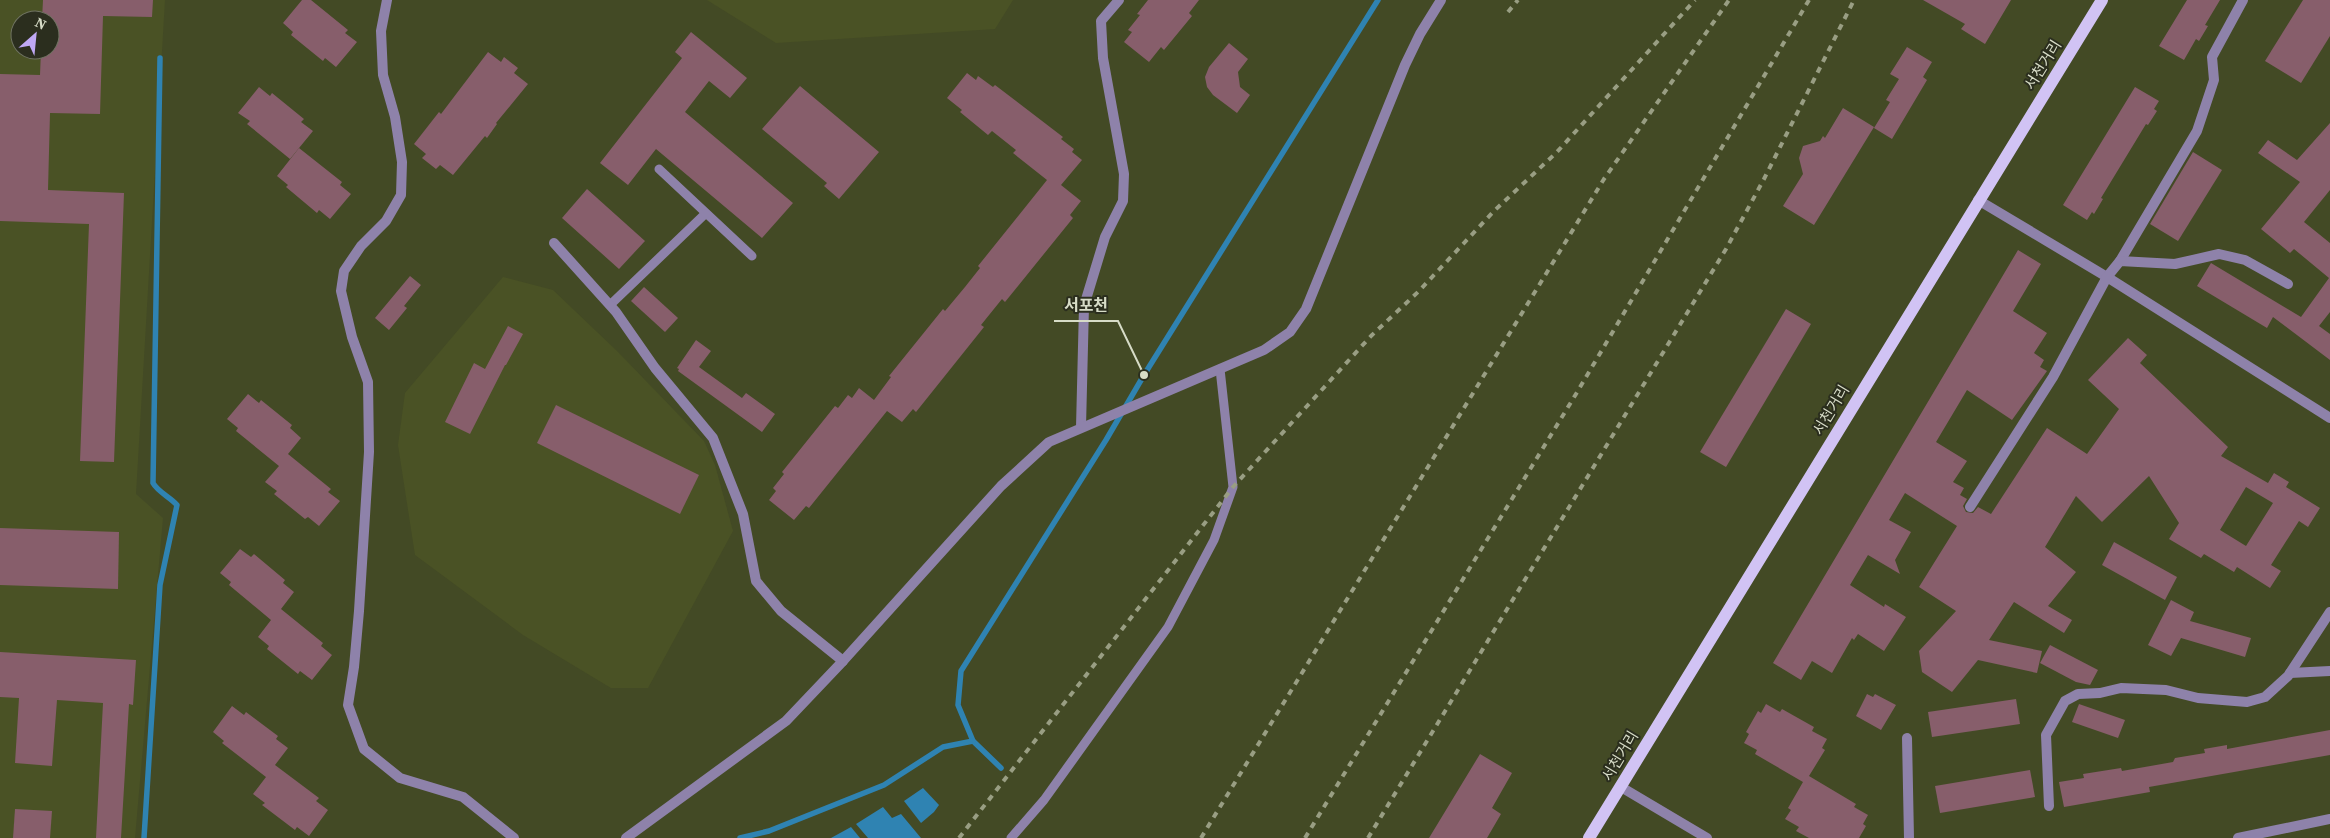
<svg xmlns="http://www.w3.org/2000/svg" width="2330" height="838" font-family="'Source Serif 4','Noto Sans KR',serif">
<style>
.built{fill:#4a5225;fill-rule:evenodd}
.water{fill:#2f83b2}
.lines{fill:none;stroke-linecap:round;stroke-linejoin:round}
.stream{stroke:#2f83b2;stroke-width:5.5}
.building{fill:#875e6b;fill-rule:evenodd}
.service{stroke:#8e82aa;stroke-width:9}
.minor{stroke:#8e82aa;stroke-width:10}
.tertiary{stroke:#8e82aa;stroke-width:10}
.primary{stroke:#d1c3f4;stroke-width:12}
.rail{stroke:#999e83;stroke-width:4;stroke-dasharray:6 6;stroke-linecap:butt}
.labels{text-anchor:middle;stroke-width:4;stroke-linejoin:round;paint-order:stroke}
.street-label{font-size:15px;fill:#d7dcc7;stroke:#2b2e1e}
.leader{fill:none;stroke:#d7dcc7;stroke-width:2}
.callout-dot{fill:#d7dcc7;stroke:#2b2e1e;stroke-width:2}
.callout-label{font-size:16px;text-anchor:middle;font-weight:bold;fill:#d7dcc7;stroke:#2b2e1e;stroke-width:4;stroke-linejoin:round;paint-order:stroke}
</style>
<rect width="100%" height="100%" fill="#434a25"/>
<g class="built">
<path d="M0 0H165L136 494 163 518 135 838H0ZM20 20H50V50H20Z"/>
<path d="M707 0H1013L995 29 776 43Z"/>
<path d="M503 277 553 290 617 351 704 441 715 465 733 531 648 688H611L523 635 415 555 398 445 405 393Z"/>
</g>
<g class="water">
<path d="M923 788 939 805 934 812 921 823 904 801Z"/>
<path d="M883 807 892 818 901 814 921 838H868L856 824Z"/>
<path d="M851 827 860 838H831Z"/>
</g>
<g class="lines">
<g class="stream">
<path d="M1001 768 973 741 958 705 961 671 1106 440 1144 375 1378 0"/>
<path d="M144 838 160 585 177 505C170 497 158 492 153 483L160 58"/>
<path d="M740 838 769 831 884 785 943 747 973 741"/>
</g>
</g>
<g class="building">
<path d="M43 0H153L152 17 103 16 100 114 50 113 48 190 124 193 114 462 80 461 89 224 0 221V74L40 75 41 50H50V20H42Z"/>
<path d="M302 0H311L348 30 345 33 357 42 336 67 325 58 323 61 291 35 293 32 283 23Z"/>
<path d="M1148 0H1199L1189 13 1192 16 1164 50 1161 47 1149 62 1124 42 1132 32 1128 30 1140 15 1137 14Z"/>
<path d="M1923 0H2011L1985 44 1961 29 1965 24Z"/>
<path d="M2187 0H2220L2205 25 2208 26 2199 41 2196 39 2184 60 2159 46Z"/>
<path d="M2303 0H2330V36L2301 83 2265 61Z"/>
<path d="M691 32 747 78 730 98 709 81 685 112 793 203 762 238 656 149 628 185 600 163 682 58 675 52Z"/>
<path d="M1229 43 1248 59 1238 72 1240 87 1250 95 1237 113 1213 95 1207 87 1205 77 1209 67Z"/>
<path d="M1907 47 1932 62 1923 77 1927 80 1892 139 1874 128 1890 102 1886 100 1899 79 1890 74Z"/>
<path d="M488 52 501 62 504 57 518 68 514 73 528 84 496 123 497 124 487 138 485 136 453 175 440 165 436 169 422 158 426 154 414 144 439 112 441 114Z"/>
<path d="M967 73 976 80 978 76 993 87 995 85 1063 137 1061 139 1074 149 1072 152 1082 160 1061 185 1081 201 1070 215 1073 218 1005 302 1002 299 981 325 984 327 916 412 913 409 902 422 887 411 809 508 806 506 794 520 769 500 776 491 773 488 784 474 782 472 835 406 838 408 848 395 852 398 859 388 874 400 891 377 889 376 943 309 945 311 965 287 980 268 978 266 1047 180 1013 153 1016 150 992 131 988 135 960 112 962 110 947 98Z"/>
<path d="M800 86 879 152 839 199 824 186 827 183 762 129Z"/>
<path d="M259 87 270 96 272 93 304 119 301 122 313 131 290 159 247 124 250 121 238 113Z"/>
<path d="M2135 87 2159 101 2154 109 2157 111 2148 125 2146 124 2101 198 2103 199 2094 214 2092 212 2087 220 2063 205Z"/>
<path d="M1843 108 1874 127 1814 225 1783 206 1803 174 1799 158 1803 146 1820 141 1823 136 1825 138Z"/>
<path d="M2330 123V190L2304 222 2330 243V312L2319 326 2330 334V360L2273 317 2267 328 2197 286 2211 263 2301 317 2329 278 2294 249 2290 253 2261 229 2300 182 2258 153 2268 140 2297 160Z"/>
<path d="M299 148 342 182 340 185 351 194 330 219 319 210 317 213 286 187 288 185 277 176Z"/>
<path d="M2193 152 2222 170 2178 241 2150 224Z"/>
<path d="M587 189 645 241 619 269 562 218Z"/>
<path d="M2018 250 2041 264 2013 311 2047 333 2034 353 2044 360 2040 367 2047 371 2012 420 1967 390 1936 442 1967 461 1953 482 1964 488 1960 495 1967 499 1963 506 1966 512 1973 513 1978 507 1991 514 2047 428 2087 454 2119 409 2088 380 2128 338 2147 355 2140 363 2228 447 2221 456 2268 483 2274 473 2289 482 2286 487 2320 508 2308 527 2299 521 2271 565 2281 571 2270 588 2237 567 2234 572 2204 554 2201 558 2169 539 2179 523 2149 476 2102 522 2076 496 2045 547 2076 572 2048 606 2072 620 2064 633 2014 602 1989 640 2042 651 2037 673 1978 660 1952 692 1922 672 1919 651 1956 611 1919 587 1957 526 1905 493 1889 520 1911 532 1895 560 1900 574 1868 555 1850 585 1884 607 1885 604 1906 617 1884 651 1858 634 1854 640 1852 638 1832 673 1812 661 1801 680 1773 663ZM2246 487 2273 503 2246 546 2220 530Z"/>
<path d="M410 276 421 285 404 306 407 308 389 330 375 318Z"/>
<path d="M644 287 678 318 665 332 631 301Z"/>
<path d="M1786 309 1811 324 1726 467 1700 452Z"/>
<path d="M508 326 523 334 506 365H505L470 434 445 422 474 363 485 369Z"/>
<path d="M696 340 711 351 699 367 742 398 746 393 775 414 762 432 678 371 679 369 677 368Z"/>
<path d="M248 394 259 403 261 400 292 425 290 428 301 438 288 454 331 489 328 492 340 501 319 526 308 517 305 519 274 494 277 491 265 482 279 466 236 431 238 428 227 419Z"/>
<path d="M556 405 699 475 680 514 537 443Z"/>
<path d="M0 528 119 532 118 589 0 585Z"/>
<path d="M2114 542 2177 577 2165 600 2102 565Z"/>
<path d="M240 549 251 557 254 554 285 580 283 583 294 592 281 609 323 643 321 646 332 655 312 680 300 671 298 674 267 649 269 646 258 637 271 620 229 585 231 582 220 573Z"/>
<path d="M2171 600 2194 612 2190 621 2251 638 2245 657 2181 638 2171 656 2148 645Z"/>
<path d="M2050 645 2098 670 2090 685 2076 682 2040 663Z"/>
<path d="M0 652 136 660 133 705 129 704 121 838H96L103 703 57 700 52 766 15 763 19 698 0 697Z"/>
<path d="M1867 694 1873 697 1875 694 1896 705 1881 730 1856 716Z"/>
<path d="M2016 699 2020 724 1932 737 1928 712Z"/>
<path d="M1766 704 1780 712 1782 709 1814 727 1812 731 1827 739 1822 748 1825 750 1809 776 1856 804 1854 807 1868 815 1863 824 1866 826 1859 838H1809L1796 831 1799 827 1785 819 1791 810 1788 808 1803 782 1755 754 1757 750 1744 743 1749 734 1746 732 1758 711 1761 713Z"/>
<path d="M2079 704 2125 720 2118 738 2072 722Z"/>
<path d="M232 706 244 715 246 712 278 736 276 739 288 748 275 765 319 798 316 801 328 810 309 836 297 827 295 830 262 805 265 803 253 794 266 777 222 743 224 741 213 732Z"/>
<path d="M2330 730V755L2149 787 2150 792 2064 807 2059 782 2084 778 2083 774 2121 768 2122 771 2173 762 2175 758 2205 753 2204 749 2227 745V749Z"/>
<path d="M1480 754 1512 773 1492 808 1501 814 1487 838H1429Z"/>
<path d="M2030 770 2035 797 1940 813 1935 786Z"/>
<path d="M15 809 52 811 50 838H13Z"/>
</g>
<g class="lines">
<g class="service">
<path d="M659 169 752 256"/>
<path d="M610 305 705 214"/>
<path d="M1011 838 1044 800 1168 627 1214 540 1233 487 1220 369"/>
</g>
<g class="minor">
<path d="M387 0 381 31 383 75 395 117 402 162 401 195 386 221 361 246 344 271 341 291 352 337 368 382 369 452 359 611 354 667 348 705 364 749 400 778 463 797 514 838"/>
<path d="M1978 200 2107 277 2330 418"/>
<path d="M554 243 616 312 655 368 713 438 743 514 756 581 781 611 843 661"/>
<path d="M2120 261 2197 131 2214 80 2212 57 2243 0"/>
<path d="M1081 427 1084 306 1105 237 1123 201 1124 174 1103 58 1101 21 1119 0"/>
<path d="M1970 507 2053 377 2107 277 2120 261 2175 264 2219 254 2245 260 2288 284"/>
<path d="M2290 673 2330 671"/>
<path d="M1907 738 1909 838"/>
<path d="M2049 806 2046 735 2065 701 2078 694 2100 693 2121 688 2166 690 2198 698 2247 702 2265 697 2288 676 2330 612"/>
</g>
<g class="tertiary">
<path d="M1621 787 1707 838"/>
<path d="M626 838 786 721 843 661 1001 486 1049 442 1264 350 1290 332 1306 309 1405 65 1420 34 1441 0"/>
<path d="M2238 838 2330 819"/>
</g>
<path class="primary" d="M1589 838 2102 0"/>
<g class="rail">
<path d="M1508 12 1518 0"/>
<path d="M959 838 1233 487 1371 336 1418 292 1494 211 1557 152 1695 0"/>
<path d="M1201 838 1604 179 1729 0"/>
<path d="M1305 838 1576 394 1809 0"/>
<path d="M1368 838 1726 249 1764 179 1854 0"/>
</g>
</g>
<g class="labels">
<g class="street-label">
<text transform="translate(2043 65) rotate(-58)" y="5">서천거리</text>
<text transform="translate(1831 410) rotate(-59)" y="5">서천거리</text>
<text transform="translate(1620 756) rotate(-59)" y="5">서천거리</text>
</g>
</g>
<path class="leader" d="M1144 375L1118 321H1054"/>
<circle class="callout-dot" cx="1144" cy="375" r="5"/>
<g class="callout-label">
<text x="1086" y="311">서포천</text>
</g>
<g transform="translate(35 35) rotate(27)"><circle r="24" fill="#2b2e1e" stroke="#707462"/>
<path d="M0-4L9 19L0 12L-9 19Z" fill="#bfa8f4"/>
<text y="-8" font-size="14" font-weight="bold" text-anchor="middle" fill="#d7dcc7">N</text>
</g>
</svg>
